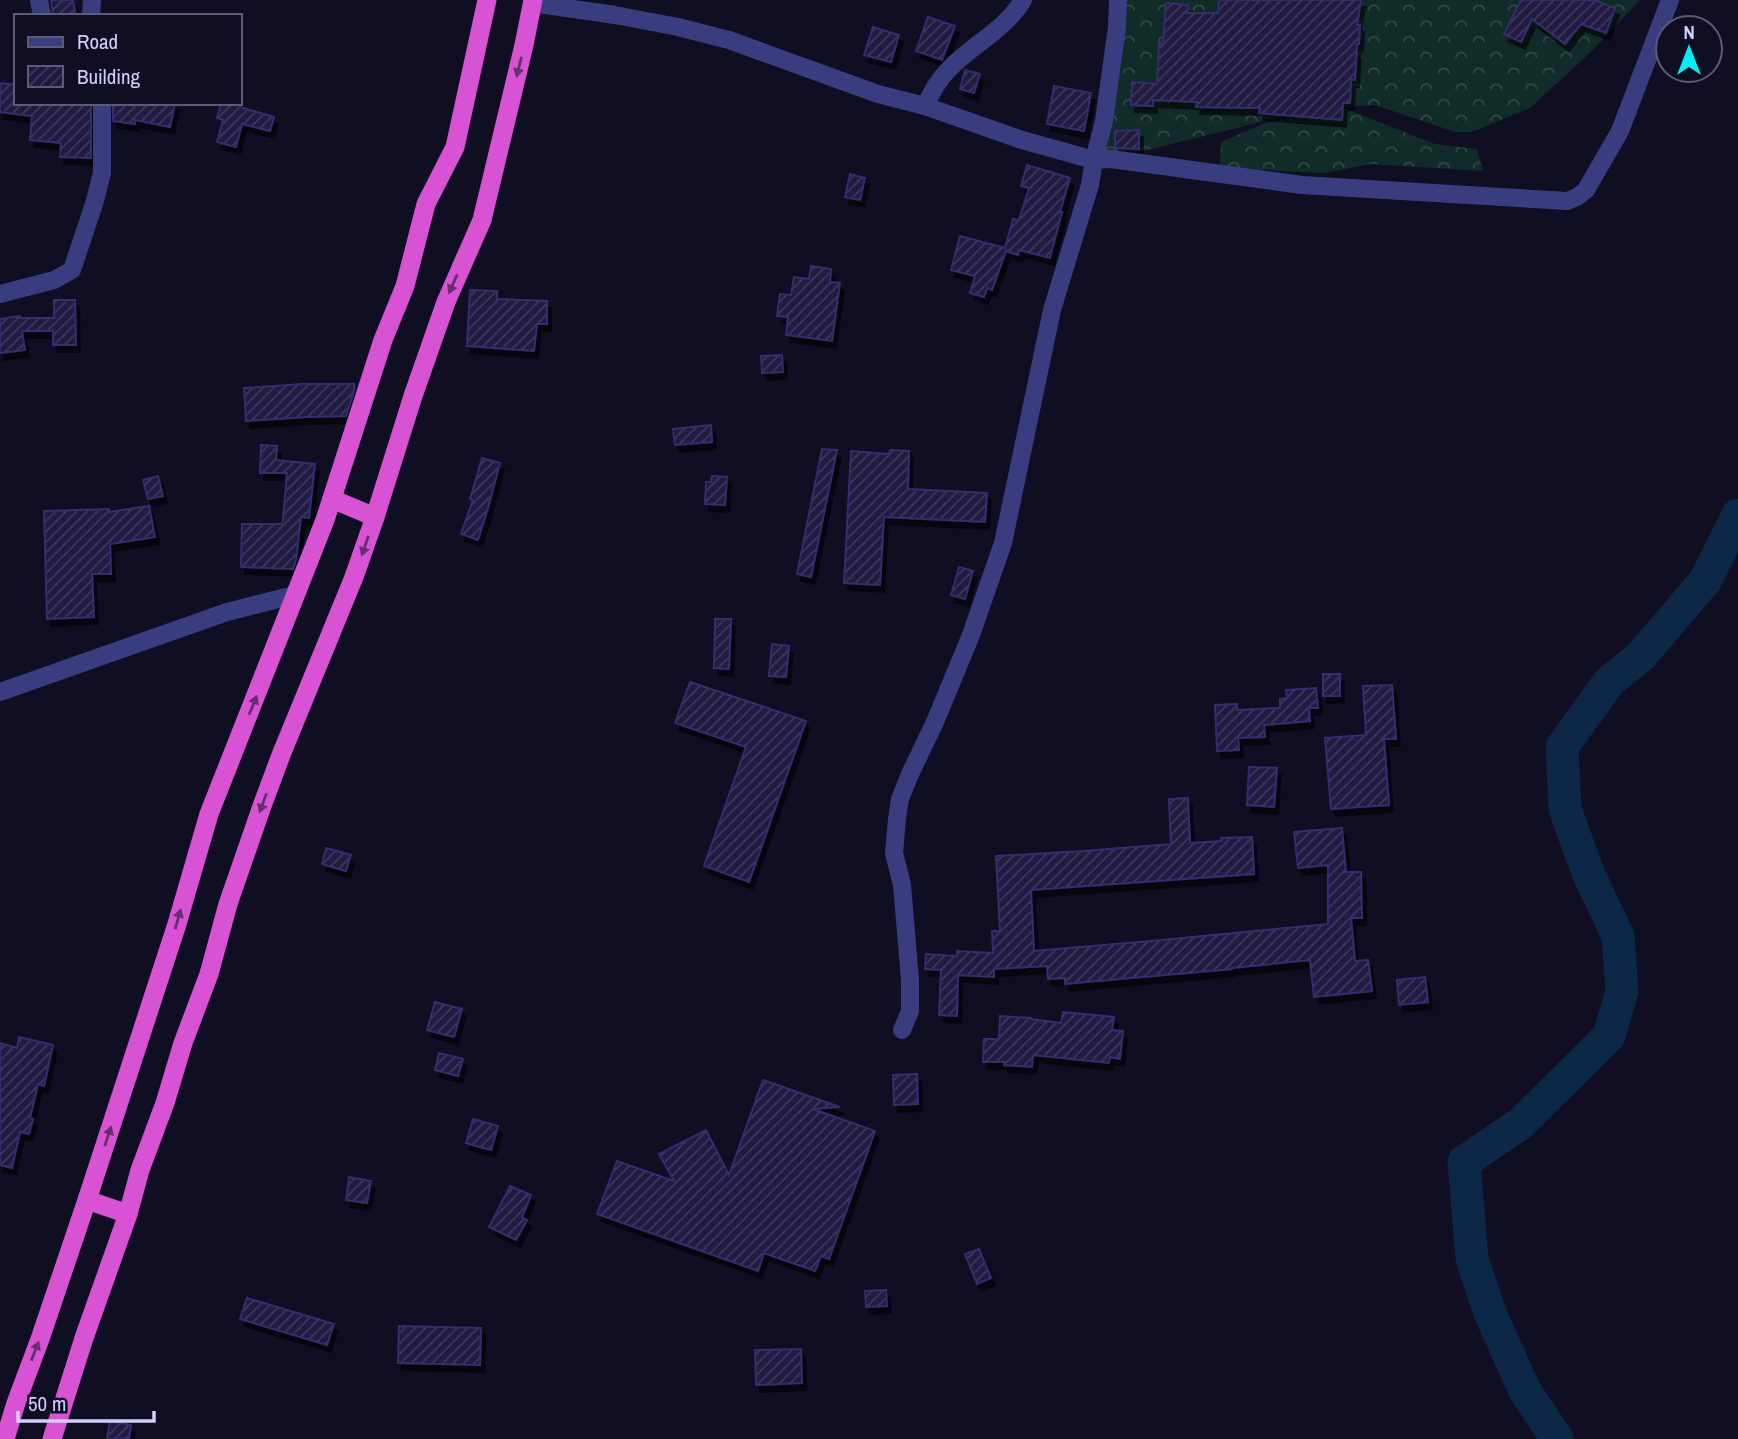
<svg xmlns="http://www.w3.org/2000/svg" width="1738" height="1439" font-family="'Archivo Narrow',sans-serif">
<style>
.forest{fill:url(#forest-crowns)}
.lines{fill:none;stroke-linecap:round;stroke-linejoin:round}
.river{stroke:#0d2746;stroke-width:33}
.building{fill:url(#building-hatch);stroke:#352d6e;stroke-width:2;filter:url(#shadow)}
.minor{stroke:#3a3c80;stroke-width:18}
.trunk{stroke:#d852d4;stroke-width:19}
.oneway{fill:#6a2d72}
</style>
<defs>
<pattern id="forest-crowns" width="20" height="18" patternUnits="userSpaceOnUse" patternTransform="scale(1.75)"><rect width="20" height="18" fill="#112b29"/><path d="M2 6a3 3 0 1 1 6 0M12 15a3 3 0 1 1 6 0" fill="none" stroke="#334949"/></pattern>
<pattern id="building-hatch" width="6" height="6" patternUnits="userSpaceOnUse" patternTransform="scale(1.75)"><rect width="6" height="6" fill="#201a42"/><path d="M-1 1l2-2M0 6l6-6M5 7l2-2" fill="none" stroke="#3f3a5e"/></pattern>
<filter id="shadow"><feDropShadow dx="4" dy="7" stdDeviation="0" flood-color="#0009"/></filter>
</defs>
<rect width="100%" height="100%" fill="#100e22"/>
<path class="forest" d="M1123 0H1640L1591 52 1530 108 1471 132H1455L1375 105 1341 107 1435 144 1477 149 1483 171 1371 164 1323 173 1220 168 1221 142 1265 123 1335 108H1317L1115 158 1099 155Z"/>
<g class="lines">
<path class="river" d="M1557 1439 1525 1391 1490 1313 1472 1259 1464 1162 1520 1124 1609 1036 1622 991 1618 936 1589 875 1565 809 1562 747 1609 682 1641 656 1705 581 1738 515"/>
</g>
<g class="building">
<path d="M51 0H73L76 16H53Z"/>
<path d="M1219 0H1361L1357 25H1360L1359 44H1357L1355 80H1351L1350 103H1343L1342 120 1259 113 1260 108 1196 107 1197 102 1153 100V106L1131 105 1132 82 1157 84 1159 43 1163 44 1166 3 1188 5 1187 13H1218Z"/>
<path d="M1521 0H1594L1615 8 1606 33 1581 24 1565 44 1532 19 1521 42 1504 34Z"/>
<path d="M928 17 955 26 942 60 916 51Z"/>
<path d="M873 27 899 35 891 62 864 55Z"/>
<path d="M965 70 980 74 974 93 960 89Z"/>
<path d="M0 83 16 85V103H91V158L60 157 61 143 30 140 32 116 0 112Z"/>
<path d="M1054 86 1091 93 1084 131 1047 124Z"/>
<path d="M113 103H175L170 127 135 120V124L113 121Z"/>
<path d="M221 103H241L240 107 274 117 270 131 242 124 236 147 217 142 223 120 217 118Z"/>
<path d="M1139 130V149L1115 148V131Z"/>
<path d="M1027 165 1070 178 1060 212H1062L1050 258 1019 250 1018 255 1006 251 992 290 987 288 984 297 970 293 975 276 951 270 960 236 1005 248 1013 219 1019 220 1029 188 1021 186Z"/>
<path d="M850 174 865 178 860 200 845 197Z"/>
<path d="M811 266 831 269 830 282 840 283 832 341 786 335 788 317 777 316 780 294 791 295 794 277 809 279Z"/>
<path d="M470 290 497 291V299L547 301V324H537L534 351 467 346Z"/>
<path d="M54 300H75L76 345H53V331H22L25 350 0 353V319L20 316V318H54Z"/>
<path d="M782 355 783 372 762 373 761 356Z"/>
<path d="M303 384H354V391L346 416 307 417 246 421 244 388Z"/>
<path d="M711 425 712 442 675 445 673 429Z"/>
<path d="M261 445 277 446 276 460 315 464 309 518 301 517 296 560 293 569 241 567 242 524H282L283 519 287 473H260Z"/>
<path d="M822 449 837 450 811 577 797 574Z"/>
<path d="M890 450 909 451 908 489 987 493 985 522 884 517 880 585 844 583 851 451 889 454Z"/>
<path d="M482 458 500 463 488 508 478 540 461 534 473 500 470 499Z"/>
<path d="M158 476 163 496 148 499 143 480Z"/>
<path d="M712 476 727 477 725 505 705 504 706 482H711Z"/>
<path d="M149 506 155 537 110 544 111 574H92L94 617 47 619 44 511 109 509V512Z"/>
<path d="M959 567 973 571 965 599 951 595Z"/>
<path d="M715 619H731L729 669 714 668Z"/>
<path d="M772 644 789 646 786 677 769 676Z"/>
<rect x="1323" y="674" width="17" height="22"/>
<path d="M690 682 806 721 749 882 704 866 746 747 675 723Z"/>
<path d="M1392 685 1396 739H1384L1389 805 1331 809 1325 738 1366 735 1363 686Z"/>
<path d="M1316 688 1318 708H1309L1310 721 1264 725 1265 737 1238 738 1239 750 1217 751 1215 705 1237 704V710L1280 708V699L1287 698 1286 690Z"/>
<path d="M1249 767 1277 768 1274 807 1247 805Z"/>
<path d="M1188 798 1190 843 1221 841V838L1252 837 1254 874 1031 890 1034 951 1151 941 1328 924V865L1298 868 1294 832 1342 828 1346 872H1361L1362 918H1351L1355 961 1368 960 1372 991 1314 997 1310 960 1232 968V969L1065 984V978L1048 979 1047 966 994 969V977L958 975 957 1016 939 1015 941 970 925 969 926 954 957 956V951L993 953 992 931H1000L996 856 1084 851 1171 844 1169 799Z"/>
<path d="M326 848 351 855 346 871 322 864Z"/>
<path d="M1425 977 1428 1002 1399 1005 1397 980Z"/>
<path d="M435 1002 462 1009 454 1037 427 1030Z"/>
<path d="M1063 1012 1114 1017 1112 1030 1123 1031 1120 1059 1110 1057 1109 1063 1033 1055 1032 1067 1004 1065V1062H983L984 1039H999L1000 1016 1031 1018V1019L1061 1023Z"/>
<path d="M19 1037 53 1045 44 1086 38 1084 30 1118 33 1119 29 1134 20 1132 12 1168 0 1165V1043L17 1048Z"/>
<path d="M439 1053 463 1059 458 1076 435 1070Z"/>
<path d="M917 1074 918 1104 894 1105 893 1075Z"/>
<path d="M763 1080 840 1107 813 1109 875 1131 829 1259 821 1256 815 1271 764 1253 758 1271 597 1214 617 1161 674 1181 659 1154 706 1130 729 1175Z"/>
<path d="M473 1119 498 1126 491 1150 466 1143Z"/>
<path d="M349 1177 371 1181 367 1203 346 1200Z"/>
<path d="M510 1186 531 1195 522 1217 527 1220 516 1240 489 1227Z"/>
<path d="M979 1249 991 1278 977 1284 965 1254Z"/>
<path d="M886 1290 887 1306 866 1307 865 1291Z"/>
<path d="M247 1298 334 1324 327 1345 240 1319Z"/>
<path d="M399 1326 481 1328 480 1365 398 1363Z"/>
<path d="M801 1349 802 1383 756 1385 755 1350Z"/>
<path d="M110 1421 131 1425 129 1439H107Z"/>
</g>
<g class="lines">
<g class="minor">
<path d="M39 0 42 16"/>
<path d="M532 3 615 15 678 27 729 40 878 94 925 106 1022 140 1094 160 1111 159 1302 185 1567 201 1577 197 1586 190 1620 131 1670 0"/>
<path d="M91 16 92 0"/>
<path d="M925 106C932 92 938 80 949 69 973 44 1005 30 1023 0"/>
<path d="M0 294 54 280 72 270 94 204 102 173V103"/>
<path d="M0 692 227 612 294 595"/>
<path d="M902 1030 910 1011V980L902 885 894 853 897 819 900 799 910 774 935 722 971 635 1003 543 1052 310 1090 185 1094 160 1104 121 1117 27 1118 0"/>
</g>
<g class="trunk">
<path d="M332 499 375 517"/>
<path d="M87 1200 128 1214"/>
<path d="M5 1439 16 1403 40 1339 87 1200 177 924 209 814 325 520 383 340 405 286 426 204 455 147 487 0"/>
<path d="M52 1439 84 1338 128 1214 140 1170 165 1103 183 1043 209 974 228 904 262 806 281 755 354 577 375 517 413 396 446 302 482 220 524 45 533 0"/>
</g>
</g>
<defs><path id="oneway-solid" d="M-6-.8H1V-3.2L6.5 0L1 3.2V.8H-6Z" transform="scale(1.75)"/></defs>
<g class="oneway">
<use href="#oneway-solid" transform="translate(519 67) rotate(104)"/>
<use href="#oneway-solid" transform="translate(453 284) rotate(114)"/>
<use href="#oneway-solid" transform="translate(365 546) rotate(109)"/>
<use href="#oneway-solid" transform="translate(253 705) rotate(-68)"/>
<use href="#oneway-solid" transform="translate(263 803) rotate(110)"/>
<use href="#oneway-solid" transform="translate(178 919) rotate(-74)"/>
<use href="#oneway-solid" transform="translate(108 1136) rotate(-72)"/>
<use href="#oneway-solid" transform="translate(35 1351) rotate(-69)"/>
</g>
<rect x="14" y="14" width="228" height="91" fill="#100e22" stroke="#5d5b7a" stroke-width="2"/>
<rect x="28" y="37" width="35" height="10" fill="#3a3c80" stroke="#5d5b7a" stroke-width="2"/>
<text x="77" y="49" font-size="21" fill="#d1cffe">Road</text>
<rect x="28" y="66" width="35" height="21" fill="url(#building-hatch)" stroke="#5d5b7a" stroke-width="2"/>
<text x="77" y="84" font-size="21" fill="#d1cffe">Building</text>
<g transform="translate(1689 49)"><circle r="33" fill="#100e22" stroke="#5d5b7a" stroke-width="2"/>
<path d="M0-5L12 26L0 18L-12 26Z" fill="#04edf5"/>
<text y="-10" font-size="19" font-weight="bold" text-anchor="middle" fill="#d1cffe">N</text>
</g>
<path d="M18 1411v10h136v-10" fill="none" stroke="#d1cffe" stroke-width="3.5"/>
<text x="28" y="1411" font-size="21" fill="#d1cffe" stroke="#100e22" stroke-width="5" paint-order="stroke">50 m</text>
</svg>
